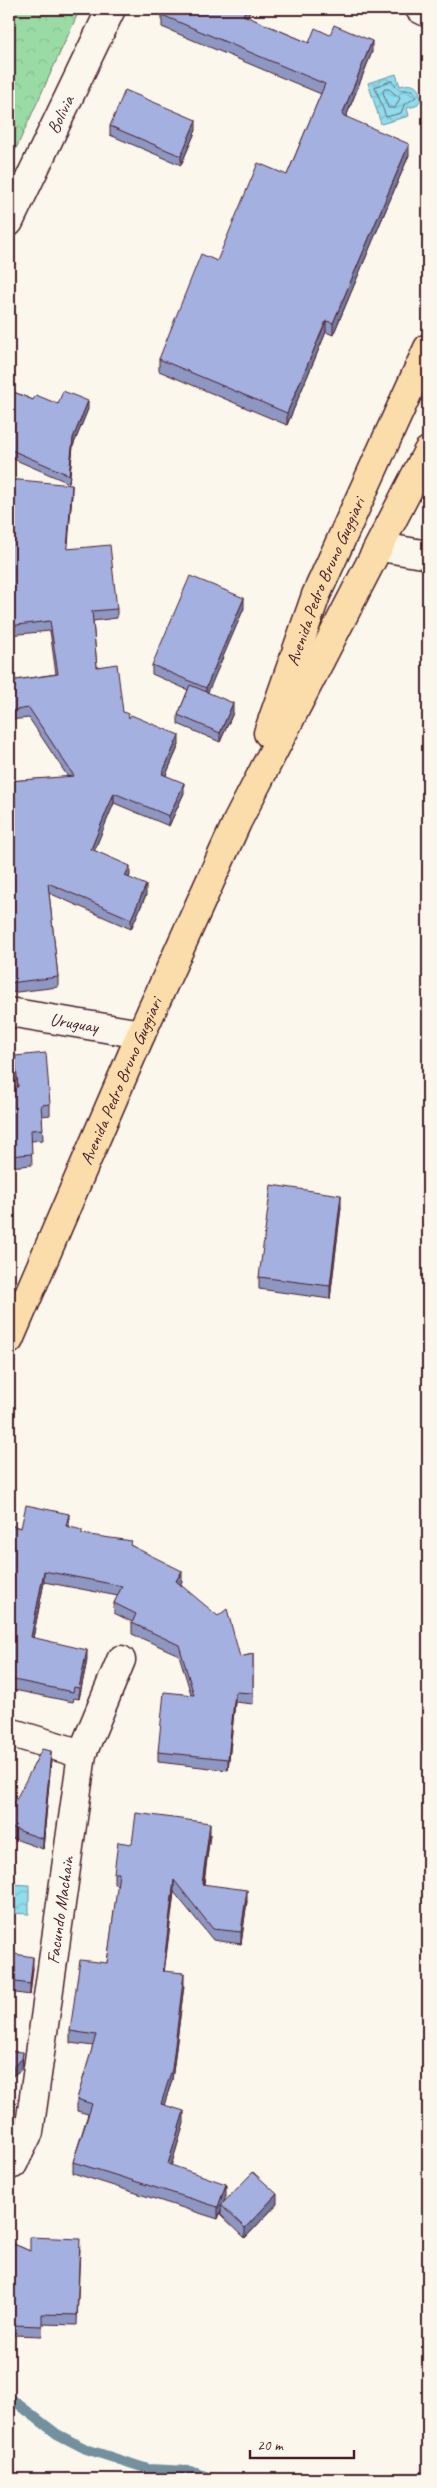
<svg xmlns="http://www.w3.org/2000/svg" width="437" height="2488" font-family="Caveat,sans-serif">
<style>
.park{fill:url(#park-crowns);stroke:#727d68}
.water{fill:url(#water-waves);stroke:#73909f}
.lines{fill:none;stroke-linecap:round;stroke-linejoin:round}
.shore{stroke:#656b78;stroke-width:1}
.stream{stroke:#73909f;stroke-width:10}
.minor-casing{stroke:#4a1f2b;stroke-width:31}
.major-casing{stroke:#4a1f2b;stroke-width:31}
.minor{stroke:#fbf7ec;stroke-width:28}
.major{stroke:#faddab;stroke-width:28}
.wall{fill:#8d97c1;stroke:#4a1f2b}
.shaded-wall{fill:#737b9d;stroke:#4a1f2b}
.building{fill:#a4b0e0;stroke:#4a1f2b}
.labels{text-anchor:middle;stroke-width:4.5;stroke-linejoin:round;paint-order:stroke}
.street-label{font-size:18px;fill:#4a1f2b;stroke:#fbf7ec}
</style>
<defs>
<pattern id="park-crowns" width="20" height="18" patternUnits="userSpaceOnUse" patternTransform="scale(1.25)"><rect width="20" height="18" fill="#9adba5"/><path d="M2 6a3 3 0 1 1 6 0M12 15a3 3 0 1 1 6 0" fill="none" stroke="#86bc8e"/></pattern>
<pattern id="water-waves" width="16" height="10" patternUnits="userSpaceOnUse" patternTransform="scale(1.25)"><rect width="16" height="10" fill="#8edcec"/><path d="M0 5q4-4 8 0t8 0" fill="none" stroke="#7cbccb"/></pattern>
</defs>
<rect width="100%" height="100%" fill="#fbf7ec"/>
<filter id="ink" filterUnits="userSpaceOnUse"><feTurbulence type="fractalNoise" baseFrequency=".02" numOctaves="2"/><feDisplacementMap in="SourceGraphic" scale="10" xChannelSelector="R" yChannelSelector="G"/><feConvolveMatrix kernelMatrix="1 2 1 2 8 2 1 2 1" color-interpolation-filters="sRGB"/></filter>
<g filter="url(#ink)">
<path class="park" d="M9 9H80L9 164Z"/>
<g class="water">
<path d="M396 74 400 86C413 82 420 86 421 100L416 106 407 108 409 116 381 124 368 83Z"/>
<path d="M9 1884 29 1885V1914L9 1913Z"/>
</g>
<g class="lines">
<g class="shore">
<path d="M392 81 399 90H413L416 97 404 105 401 113 386 117 375 87Z"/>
<path d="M385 89H389L400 98 395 108H388L383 92Z"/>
</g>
<g class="stream">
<path d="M9 2397 57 2434 86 2449 148 2469 190 2471 216 2479"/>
<path d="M259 2479H301"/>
</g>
<defs>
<g id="minor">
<path d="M420 9 428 13"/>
<path id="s1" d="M9 222 111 9"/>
<path d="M381 547 428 555"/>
<path id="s2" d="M9 1012 141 1034"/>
<path d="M9 1732 82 1754"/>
<path id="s3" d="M9 2165 13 2164 29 2132 82 1754 121 1660"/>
</g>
<g id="major">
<path id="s4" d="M268 733 316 595 428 348"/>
<path id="s5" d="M9 1340 141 1034 237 822 428 451"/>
</g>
</defs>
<use href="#minor" class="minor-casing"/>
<use href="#major" class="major-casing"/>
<use href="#minor" class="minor"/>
<use href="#major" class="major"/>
</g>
<g class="wall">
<path d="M251 9 247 17 309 43 372 52 346 117 409 155 333 335 326 332 287 425 159 371V359L217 261 287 175 321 94 162 27V15Z"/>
<path d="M110 126 196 130 181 165 110 135Z"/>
<path d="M9 390 33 400 88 409 73 446 69 483 9 457Z"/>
<path d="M9 479 72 494 67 549 117 609V618L93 621 97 667 123 712 129 718 179 745 166 775 184 793 169 826 114 803 94 850 130 875 129 878 146 895 131 929 49 893 58 977V987L9 993V781L68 777 29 718 9 720V681L56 674 50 631 9 635Z"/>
<path d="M244 608 207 693 233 713 220 742 178 724V715L188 690 152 674V665Z"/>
<path d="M15 1056 50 1104V1115L42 1116 43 1140 31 1141 32 1165 9 1167V1087H17Z"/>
<path d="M341 1207 330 1299 259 1289V1277Z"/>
<path d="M69 1524 68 1527 82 1534 132 1546 182 1582 180 1584 240 1657 253 1654V1704L235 1702 228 1770 158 1762V1752L191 1694 179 1655 132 1634V1622L114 1613V1603L118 1596 44 1582 33 1638 87 1660 79 1699 74 1698 73 1702 9 1689V1525L21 1528Z"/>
<path d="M51 1761 43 1849 9 1837V1813Z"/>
<path d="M210 1834 204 1884 247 1901 241 1944 213 1940 174 1892 164 1971 184 1985 172 2080 164 2105 184 2123 171 2166 226 2195 224 2202 277 2204 245 2238 221 2215V2211L218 2219 73 2173V2162L88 2114 77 2111V2099L93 2046 70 2043V2031L107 1963 118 1885 114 1884V1873L132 1844Z"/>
<path d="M9 1953 33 1968 30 1995 9 1992Z"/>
<path d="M9 2242 30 2251 80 2249 77 2325 42 2324V2336L13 2335V2323L9 2322Z"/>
</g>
<g class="shaded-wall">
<path d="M246 9H251L243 27V15Z"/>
<path d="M372 41V52L342 127V115Z"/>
<path d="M196 120V130L181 165V156Z"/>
<path d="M409 144V155L333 335V323Z"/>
<path d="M326 321V332L287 425V413Z"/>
<path d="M88 401V409L73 446 69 483 73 438Z"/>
<path d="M72 485V494L67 559V549Z"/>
<path d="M244 598V608L206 697V688Z"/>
<path d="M233 703V713L220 742V733Z"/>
<path d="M179 735V745L162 784V774Z"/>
<path d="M184 783V793L169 826V816Z"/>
<path d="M114 793V803L91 859V849Z"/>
<path d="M130 866V875L125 886V876Z"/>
<path d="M146 885V895L131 929V919Z"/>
<path d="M341 1195V1207L330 1299V1286Z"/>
<path d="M69 1514V1524L66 1537V1526Z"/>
<path d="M44 1571V1582L31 1648V1637Z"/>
<path d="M182 1571V1582L176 1591V1581Z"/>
<path d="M87 1650V1660L79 1699V1688Z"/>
<path d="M235 1692V1702L228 1770V1759Z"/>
<path d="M51 1751V1761L43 1849V1839Z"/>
<path d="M210 1823V1834L202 1895V1884Z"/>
<path d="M174 1880V1892L163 1982V1971Z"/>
<path d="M247 1890V1901L241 1944V1932Z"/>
<path d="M33 1957V1968L30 1995V1984Z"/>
<path d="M184 1973V1985L172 2080 161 2115V2104Z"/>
<path d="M23 2052 22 2069 9 2079V2070Z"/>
<path d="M184 2111V2123L168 2176V2164Z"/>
<path d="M226 2184V2195L222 2207 221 2205V2211L218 2219V2207Z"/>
<path d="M277 2194V2204L245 2238V2228Z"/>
</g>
<g class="building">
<path d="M165 9H246L243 15 309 43 315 28 330 35 334 25 372 41 342 115 409 144 333 323 326 321 287 413 159 359 201 254 217 261 258 163 287 175 325 84 162 15Z"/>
<path d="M125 90 196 120 181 156 110 126Z"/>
<path d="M9 390 33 400 36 395 58 404 63 391 88 401 73 438 69 475 9 449Z"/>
<path d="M9 479 72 485 67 549 110 545 117 609 92 611 97 667 117 664 123 712 128 714 129 718 131 715 179 735 162 774 184 783 169 816 114 793 91 849 130 866 125 876 146 885 131 919 48 883 58 977 9 983V781L74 776 29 708 9 711V681L58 674 50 621 9 626Z"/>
<path d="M190 576 244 598 206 688 152 665Z"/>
<path d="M190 685 233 703 220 733 178 715Z"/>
<path d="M46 1053 50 1104 41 1105 43 1129 31 1130 32 1154 9 1156V1087H18L15 1056Z"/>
<path d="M271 1185 341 1195 330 1286 259 1277Z"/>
<path d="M26 1505 69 1514 66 1526 82 1530V1534L132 1541 130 1545 182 1571 176 1581 218 1616 227 1609 240 1657 253 1654V1693L235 1692 228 1759 158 1752 164 1692 194 1695 179 1645 132 1623 136 1614 114 1603 122 1586 44 1571 31 1637 87 1650 79 1688 74 1687 73 1692 9 1679V1525L21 1528Z"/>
<path d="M42 1749 51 1751 43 1839 9 1827V1813Z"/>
<path d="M136 1813 210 1823 202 1884 247 1890 241 1932 213 1929 174 1880 163 1971 184 1973 172 2069 161 2104 184 2111 168 2164 226 2184 218 2207 73 2162 92 2104 77 2099 96 2035 70 2031 80 1960 107 1963 119 1873H114L118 1842 132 1844Z"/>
<path d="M9 1953 33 1957 30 1984 9 1981Z"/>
<path d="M9 2051 23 2052 22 2059 9 2070Z"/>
<path d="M253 2172 277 2194 245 2228 221 2205Z"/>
<path d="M30 2237 80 2239 77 2315 42 2314V2326L13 2325V2314L9 2312V2242L30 2251Z"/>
</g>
</g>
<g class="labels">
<g class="street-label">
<text dy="6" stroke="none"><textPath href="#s1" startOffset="119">Bolivia</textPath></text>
<text dy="6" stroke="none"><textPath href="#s4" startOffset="162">Avenida Pedro Bruno Guggiari</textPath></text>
<text dy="6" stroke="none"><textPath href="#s2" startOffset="66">Uruguay</textPath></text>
<text dy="6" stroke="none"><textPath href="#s5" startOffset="282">Avenida Pedro Bruno Guggiari</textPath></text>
<text dy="6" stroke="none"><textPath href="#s3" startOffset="264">Facundo Machain</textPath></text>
</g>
</g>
<rect width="437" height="2488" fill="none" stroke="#fbf7ec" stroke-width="30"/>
<rect x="15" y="15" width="407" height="2458" fill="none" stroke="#4a1f2b" stroke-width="2" filter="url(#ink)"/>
<path d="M250 2450v8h104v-8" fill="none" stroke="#4a1f2b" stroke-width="2.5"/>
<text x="257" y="2450" font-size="15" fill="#4a1f2b" stroke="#fbf7ec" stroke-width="4" paint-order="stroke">20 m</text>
</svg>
